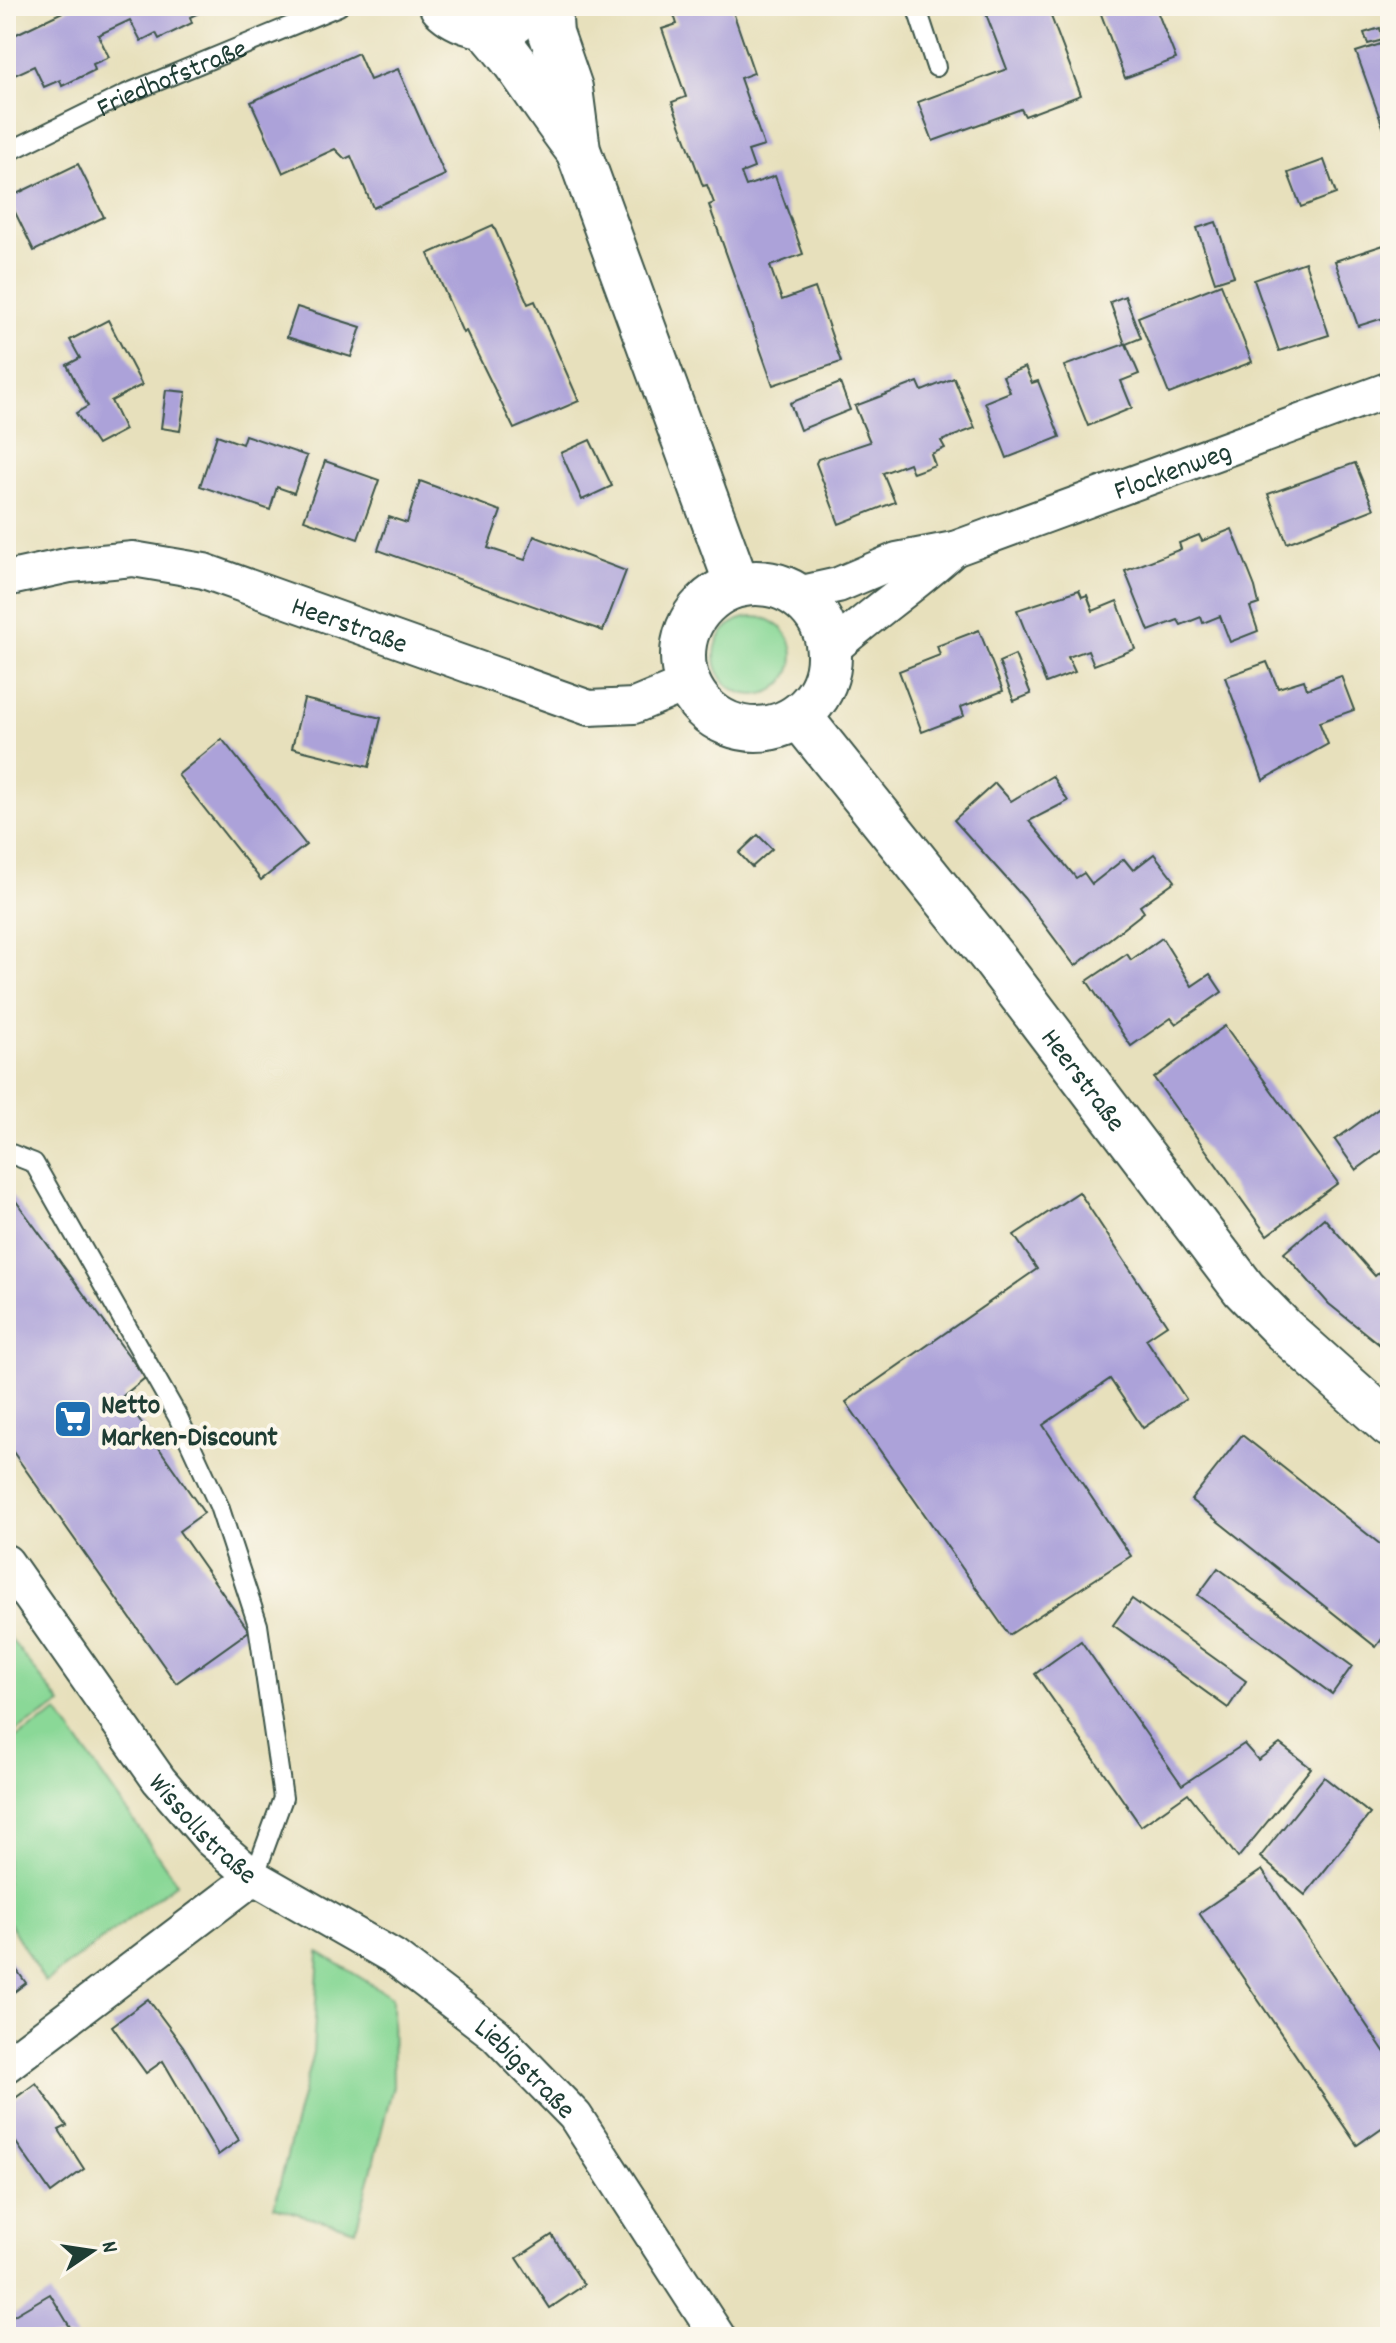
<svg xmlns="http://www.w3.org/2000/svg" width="1396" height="2343" font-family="Dekko,sans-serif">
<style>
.green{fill:#8ad897;stroke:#548a66;stroke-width:2}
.building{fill:#aca2d9}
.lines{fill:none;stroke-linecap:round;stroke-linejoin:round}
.service-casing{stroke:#3d5548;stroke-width:22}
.minor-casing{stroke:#3d5548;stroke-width:38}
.tertiary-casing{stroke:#3d5548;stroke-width:48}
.service{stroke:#fff;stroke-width:18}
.minor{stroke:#fff;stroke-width:34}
.tertiary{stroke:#fff;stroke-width:44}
.labels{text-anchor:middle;stroke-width:8;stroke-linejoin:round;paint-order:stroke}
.street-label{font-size:28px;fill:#1f3d34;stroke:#fbf7ec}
.poi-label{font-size:28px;font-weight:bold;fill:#1f3d34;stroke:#fbf7ec;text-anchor:start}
</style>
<rect width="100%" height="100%" fill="#fbf7ec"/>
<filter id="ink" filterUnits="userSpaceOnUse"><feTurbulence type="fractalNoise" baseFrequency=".0125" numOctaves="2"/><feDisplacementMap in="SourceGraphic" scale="16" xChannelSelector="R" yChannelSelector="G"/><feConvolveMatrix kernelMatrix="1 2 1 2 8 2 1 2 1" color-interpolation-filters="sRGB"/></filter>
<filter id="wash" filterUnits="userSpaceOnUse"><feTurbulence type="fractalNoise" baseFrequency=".006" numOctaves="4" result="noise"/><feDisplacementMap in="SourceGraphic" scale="32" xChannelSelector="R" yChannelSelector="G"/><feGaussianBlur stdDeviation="1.8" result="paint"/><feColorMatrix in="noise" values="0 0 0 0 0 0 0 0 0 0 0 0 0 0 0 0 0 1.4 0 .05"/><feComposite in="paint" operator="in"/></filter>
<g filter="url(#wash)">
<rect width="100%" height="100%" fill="#e7e0bc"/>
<g class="green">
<circle cx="754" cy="656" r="39"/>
<path d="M6 1633 61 1704 6 1737Z"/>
<path d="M58 1712 177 1883 45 1982 6 1918V1744Z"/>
<path d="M319 1952 392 1997 393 2086 356 2230 274 2207 313 2052Z"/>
</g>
<g id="blocks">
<g class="building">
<path d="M75 6H203L205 10 190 17 192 23 159 39 156 33 141 41 130 20 98 35 109 57 93 64 95 70 62 86 60 80 44 87 34 66 6 79V39Z"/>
<path d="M671 6H731L754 73 740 78 764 146 748 151 754 168 741 173 746 186 775 176 803 254 770 266 782 300 815 288 841 362 773 385 709 205 714 203 707 185 703 186 672 102 686 97 662 29 677 24Z"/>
<path d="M983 6H1047L1081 95 1025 116 1021 109 933 141 918 102 1007 69Z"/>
<path d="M1098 6H1155L1176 59 1125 78Z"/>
<path d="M1380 28 1383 40 1368 44 1364 33Z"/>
<path d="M1390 41V146L1356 52Z"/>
<path d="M358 53 370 80 398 69 445 175 373 208 351 156 345 159 335 149 283 173 251 102Z"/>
<path d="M1324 160 1336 194 1301 207 1288 173Z"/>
<path d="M78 164 104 217 34 251 8 198Z"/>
<path d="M1216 222 1234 276 1215 282 1197 228Z"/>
<path d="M493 225 528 304 535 301 579 401 514 429 466 331 463 333 428 254Z"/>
<path d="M1390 243V316L1358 326 1335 261Z"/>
<path d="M1305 262 1329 335 1279 351 1254 280Z"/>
<path d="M1221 284 1252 362 1169 394 1138 317Z"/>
<path d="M1125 296 1141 338 1126 344 1139 374 1121 381 1132 408 1088 426 1064 366 1125 344 1110 302Z"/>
<path d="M297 307 361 327 351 357 287 337Z"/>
<path d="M108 320 142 385 111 401 125 430 97 445 76 413 88 406 67 365 80 358 70 340Z"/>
<path d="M1025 367 1032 383 1038 381 1060 437 1007 458 985 402 1010 392 1003 376Z"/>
<path d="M954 378 975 428 941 441 945 448 931 454 935 465 913 473 909 463 883 473 895 502 839 524 816 463 818 459 870 442 855 406 918 382 922 391Z"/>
<path d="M840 383 850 410 800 430 790 403Z"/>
<path d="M166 390 186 392 180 431 161 428Z"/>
<path d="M217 435 242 444 245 435 307 456 294 493 277 487 270 510 200 486Z"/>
<path d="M590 440 612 486 582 500 561 453Z"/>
<path d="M325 461 379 480 358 539 304 520Z"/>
<path d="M1355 463 1374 509 1287 543 1268 494Z"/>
<path d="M420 481 501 511 488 548 525 560 534 536 626 571 603 631 378 550 389 517 407 523Z"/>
<path d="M1232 529 1255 587 1259 604 1250 607 1258 631 1230 642 1220 616 1203 623 1201 617 1181 625 1178 620 1149 631 1125 571 1181 549 1179 543 1199 535 1202 541Z"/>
<path d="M1079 590 1082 597 1087 595 1093 611 1117 601 1135 649 1094 665 1088 650 1068 657 1075 672 1046 683 1017 610Z"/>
<path d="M979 630 1003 691 961 707 964 716 922 732 899 671 940 655 937 646Z"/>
<path d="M1015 655 1031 694 1014 701 999 662Z"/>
<path d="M1267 662 1278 688 1304 680 1307 689 1341 676 1354 710 1319 722 1328 744 1263 780 1225 677Z"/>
<path d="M304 699 381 718 369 767 292 748Z"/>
<path d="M222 739 306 845 261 880 178 775Z"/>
<path d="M1052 776 1068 801 1029 821 1076 878 1084 873 1092 884 1124 859 1133 870 1154 854 1175 881 1140 906 1144 912 1075 966 1024 898 954 820 995 783 1011 801Z"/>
<path d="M758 835 772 849 752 867 739 853Z"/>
<path d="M1162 938 1192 986 1210 974 1222 992 1176 1024 1171 1018 1131 1046 1087 981 1127 954 1131 960Z"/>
<path d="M1225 1026 1338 1183 1267 1235 1154 1078Z"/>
<path d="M1381 1107 1390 1119V1145L1356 1170 1335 1140Z"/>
<path d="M1079 1192 1167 1325 1146 1339 1186 1399 1143 1428 1110 1379 1043 1425 1131 1556 1009 1635 846 1402 1037 1269 1014 1235Z"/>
<path d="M10 1193 145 1378 123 1396 204 1513 179 1531 249 1631 176 1683 6 1442V1196Z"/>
<path d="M1324 1218 1375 1276 1382 1270 1390 1276V1353L1329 1304 1284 1253Z"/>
<path d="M1242 1435 1390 1552V1628L1376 1647 1191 1500Z"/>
<path d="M1218 1568 1352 1666 1332 1694 1198 1595Z"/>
<path d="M1132 1599 1246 1681 1228 1708 1113 1625Z"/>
<path d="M1081 1641 1182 1785 1244 1744 1258 1760 1280 1744 1311 1768 1238 1858 1188 1793 1141 1826 1035 1674Z"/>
<path d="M1324 1777 1370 1814 1305 1895 1260 1857Z"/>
<path d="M1262 1870 1390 2060V2122L1357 2145 1199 1913Z"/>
<path d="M6 1955 26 1983 6 1998Z"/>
<path d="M148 1999 183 2046 239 2140 218 2155 163 2061 146 2073 112 2026Z"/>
<path d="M36 2083 67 2126 59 2130 84 2169 51 2193 6 2128V2105Z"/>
<path d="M552 2235 584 2285 550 2308 517 2258Z"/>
<path d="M50 2294 76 2337H6V2320Z"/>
</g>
</g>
</g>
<g filter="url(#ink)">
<use href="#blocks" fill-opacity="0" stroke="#3d5548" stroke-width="2"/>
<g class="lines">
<defs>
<g id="service">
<path d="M916 6 936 67"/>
<path id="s1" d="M6 153 126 94 339 6"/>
<path d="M6 1152 34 1163 178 1417 219 1506 258 1625 283 1798 254 1877"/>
</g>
<g id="minor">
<path id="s2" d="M6 579 70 565 133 559 204 571 589 708 634 706 687 684"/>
<path id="s3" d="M797 594 838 585 897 560 954 549 1390 389"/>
<path d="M829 652C869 615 914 586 954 549"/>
<path id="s4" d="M6 1562 159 1780 210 1839 254 1877 394 1957 495 2034 575 2116 718 2337"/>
<path d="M6 2065 254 1877"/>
</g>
<g id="tertiary">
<path d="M442 6C460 24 489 30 514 22"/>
<path d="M549 6 551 33 570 88 578 150 737 584"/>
<path d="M485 26C520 64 545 108 577 149"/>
<circle cx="756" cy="656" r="73"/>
<path id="s5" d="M799 716 994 959 1244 1289 1284 1330 1390 1425"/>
</g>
</defs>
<use href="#service" class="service-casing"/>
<use href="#minor" class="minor-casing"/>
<use href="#tertiary" class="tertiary-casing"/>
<use href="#service" class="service"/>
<use href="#minor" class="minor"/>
<use href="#tertiary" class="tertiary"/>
</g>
</g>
<defs>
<symbol id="supermarket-square" viewBox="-11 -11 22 22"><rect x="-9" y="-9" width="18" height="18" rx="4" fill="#1f6fb2" stroke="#fbf7ec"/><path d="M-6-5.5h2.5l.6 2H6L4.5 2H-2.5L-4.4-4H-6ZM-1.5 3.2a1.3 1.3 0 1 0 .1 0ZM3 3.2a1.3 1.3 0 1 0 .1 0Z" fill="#fff"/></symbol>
</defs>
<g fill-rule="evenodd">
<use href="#supermarket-square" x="51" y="1397" width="44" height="44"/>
</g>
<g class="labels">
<g class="street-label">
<text dy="10" stroke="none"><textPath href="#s1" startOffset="182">Friedhofstraße</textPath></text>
<text dy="10" stroke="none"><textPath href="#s3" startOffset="396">Flockenweg</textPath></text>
<text dy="10" stroke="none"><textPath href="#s2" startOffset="356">Heerstraße</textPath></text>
<text dy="10" stroke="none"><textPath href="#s5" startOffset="462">Heerstraße</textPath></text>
<text dy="10" stroke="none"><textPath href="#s4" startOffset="332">Wissollstraße</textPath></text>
<text dy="10" stroke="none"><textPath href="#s4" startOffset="736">Liebigstraße</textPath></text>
</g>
<g class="poi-label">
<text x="101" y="1413">Netto<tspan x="101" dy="32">Marken-Discount</tspan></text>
</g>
</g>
<rect width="1396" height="2343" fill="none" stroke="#fbf7ec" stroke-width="32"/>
<g transform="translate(92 2251) rotate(77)" stroke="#fbf7ec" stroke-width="6" paint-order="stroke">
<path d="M0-6L14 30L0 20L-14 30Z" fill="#1f3d34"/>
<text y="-12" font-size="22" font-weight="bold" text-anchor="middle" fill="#1f3d34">N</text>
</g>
</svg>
